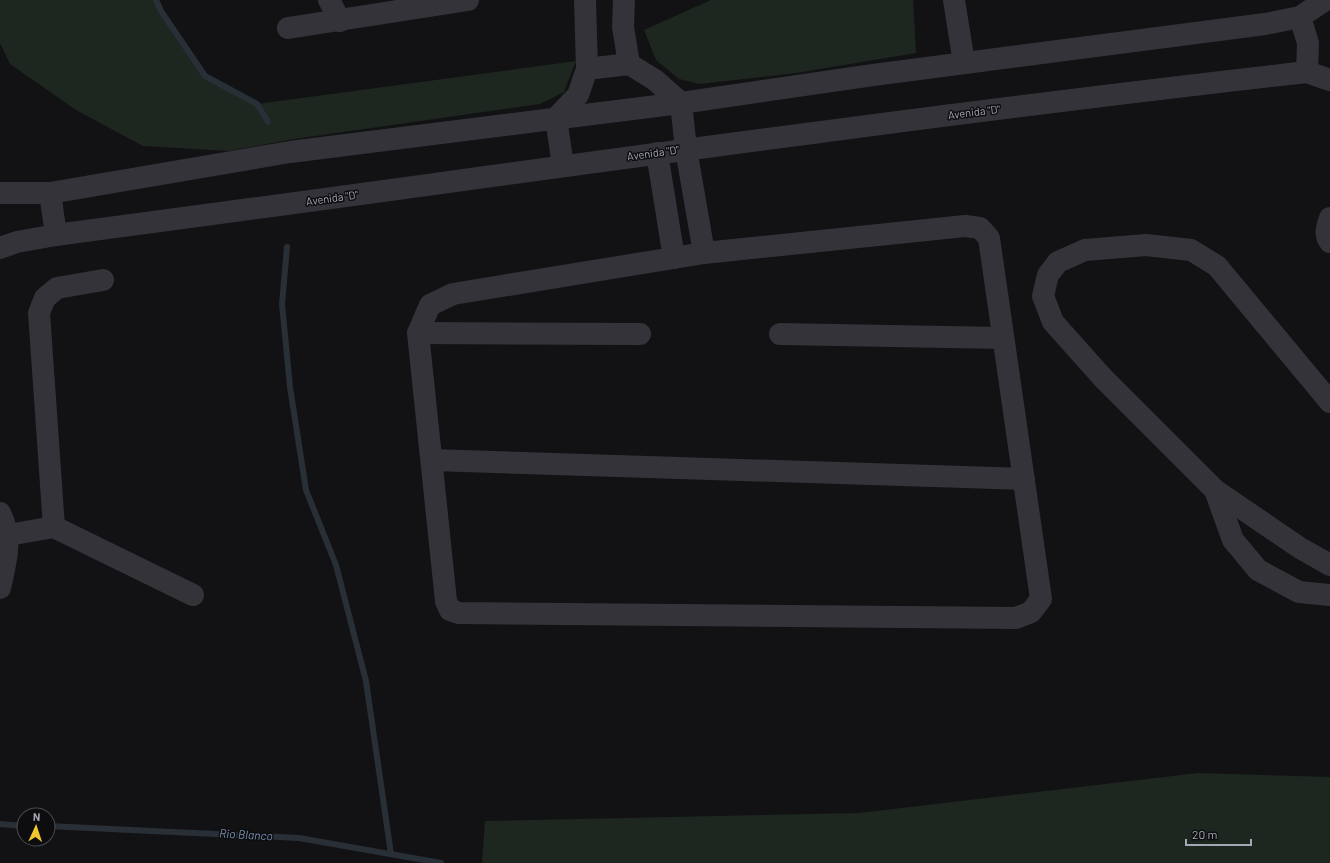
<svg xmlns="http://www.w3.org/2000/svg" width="1330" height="863" font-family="Barlow,sans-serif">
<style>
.green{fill:#1e2620}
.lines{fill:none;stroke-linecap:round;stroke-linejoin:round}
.stream{stroke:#292f37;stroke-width:6}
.minor{stroke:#333339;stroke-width:22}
.labels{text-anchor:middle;stroke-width:3;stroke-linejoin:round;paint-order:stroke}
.street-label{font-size:11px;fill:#a4a7b4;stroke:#0d0d0f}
.water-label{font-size:12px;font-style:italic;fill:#7a90b0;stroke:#0d0d0f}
</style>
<rect width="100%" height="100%" fill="#121214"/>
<g class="green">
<path d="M0 0H156L161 11 205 76 257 104 576 61 564 92 540 104 294 139 229 151 143 146 76 110 10 64 0 43Z"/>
<path d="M711 0H913L916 53 796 73 700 84 679 79 656 60 644 30Z"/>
<path d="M1198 773 1330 777V863H482L485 821 859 813Z"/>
</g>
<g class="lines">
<g class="stream">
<path d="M156 0 161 11 205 76 257 104 268 122"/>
<path d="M287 247 282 304 290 387 306 490 336 565 366 681 391 854"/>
<path d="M0 824 24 826"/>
<path d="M48 826 299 838 441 863"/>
</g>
<g class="minor">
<path d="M329 0 340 21"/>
<path d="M624 0 623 27 629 64 655 80 681 103 686 149 704 253"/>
<path d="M954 0 964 63"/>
<path d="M1300 17 1308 43 1307 72"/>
<path d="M288 28 468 0"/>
<path d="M587 69 629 64"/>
<path d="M657 153 674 258"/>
<path d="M563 166 556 118 578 95 587 69 585 0"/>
<path d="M0 193H50L290 152 681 103 873 75 1265 24 1300 17 1325 0"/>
<path d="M50 193 56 235"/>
<path d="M1330 218C1327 226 1324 235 1330 242"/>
<path d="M965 226 980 228 989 238 1041 599 1031 612 1016 618 459 613 450 610 446 601 418 333 430 305 453 294 704 253Z"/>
<path d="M0 248 17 242 56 235C473 180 889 119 1307 72L1330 80"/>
<path d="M418 333 640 334"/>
<path d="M780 334 1003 338"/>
<path d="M1330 402 1217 266 1191 250 1146 245 1085 250 1058 262 1048 275 1043 296 1053 322 1103 378 1215 490 1300 548 1330 565"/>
<path d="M432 460 1024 479"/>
<path d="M1215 490 1233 540 1258 570 1299 592 1330 595"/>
<path d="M0 513C13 539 6 561 0 588"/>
<path d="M54 527 193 595"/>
<path d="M8 535 54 527 39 313 45 298 57 288 103 280"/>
</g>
</g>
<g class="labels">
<g class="street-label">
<text transform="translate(974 112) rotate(-7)" y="4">Avenida "D"</text>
<text transform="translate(653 153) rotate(-8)" y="4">Avenida "D"</text>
<text transform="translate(332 198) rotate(-8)" y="4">Avenida "D"</text>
</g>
<g class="water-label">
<text transform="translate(246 835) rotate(3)" y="4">Rio Blanco</text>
</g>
</g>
<g transform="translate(36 827) rotate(3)"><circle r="19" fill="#0d0d0f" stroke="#494b51"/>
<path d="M0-3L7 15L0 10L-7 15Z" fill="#f0c82e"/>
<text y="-6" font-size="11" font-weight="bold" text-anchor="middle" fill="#a4a7b4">N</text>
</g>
<path d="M1186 839v6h65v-6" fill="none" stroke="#a4a7b4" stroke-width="2"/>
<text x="1192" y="839" font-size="12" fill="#a4a7b4" stroke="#0d0d0f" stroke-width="3" paint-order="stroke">20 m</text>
</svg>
